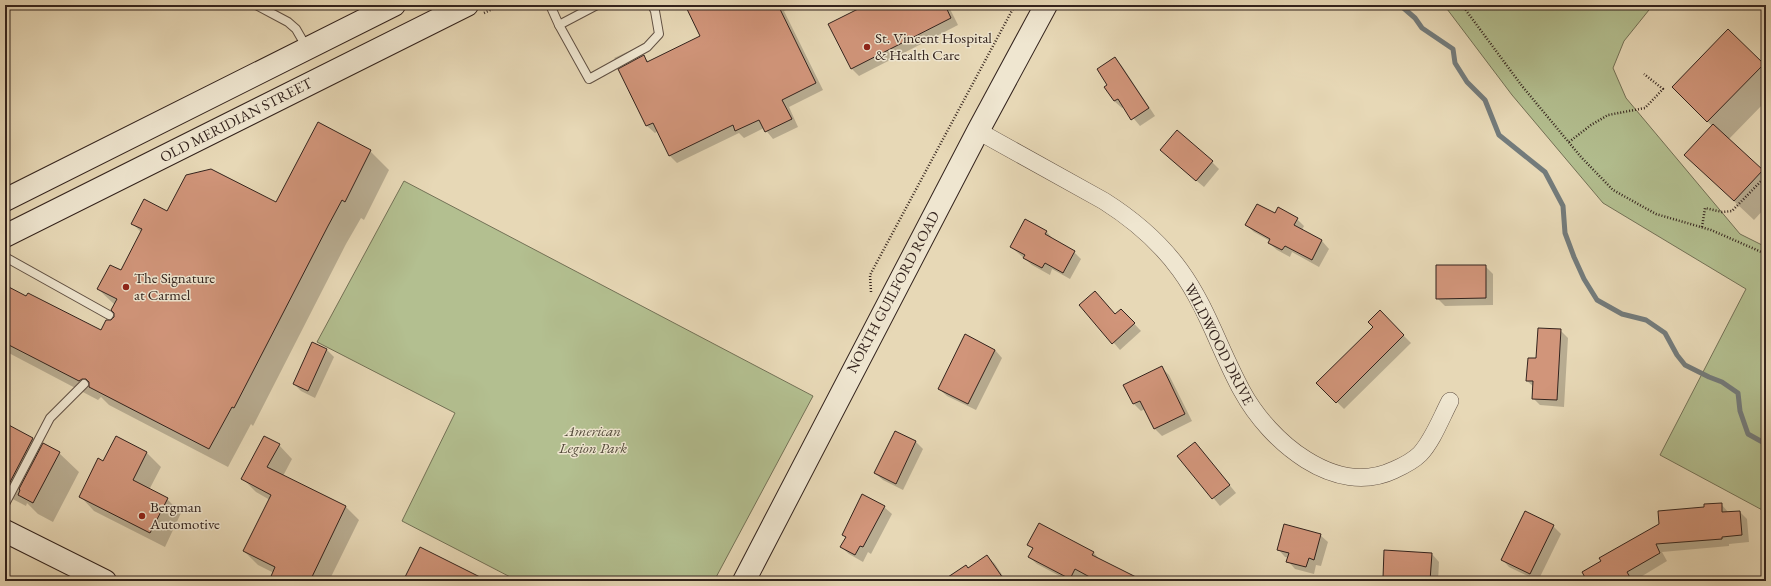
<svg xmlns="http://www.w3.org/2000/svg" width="1771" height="586" font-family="'EB Garamond',serif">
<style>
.green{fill:#b3bf90;stroke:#737156}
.shadow{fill:#0003}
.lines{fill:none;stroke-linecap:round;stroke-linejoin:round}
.stream{stroke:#737b7b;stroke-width:5}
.building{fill:#d1957a;stroke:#33231d}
.lane-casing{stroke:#605043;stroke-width:10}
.street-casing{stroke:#605043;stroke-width:18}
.secondary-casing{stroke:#33231d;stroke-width:24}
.path{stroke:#33231d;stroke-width:2.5;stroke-dasharray:1 2;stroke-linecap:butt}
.lane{stroke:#efe6d0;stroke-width:8}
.street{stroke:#efe6d0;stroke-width:17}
.secondary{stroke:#efe6d0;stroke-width:22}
.poi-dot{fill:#8f2418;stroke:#efe6d0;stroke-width:1.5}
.labels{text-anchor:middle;stroke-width:3;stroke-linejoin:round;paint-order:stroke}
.poi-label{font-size:15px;fill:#33231d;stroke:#efe6d0;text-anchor:start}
.street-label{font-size:15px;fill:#33231d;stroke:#efe6d0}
.park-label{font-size:15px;font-style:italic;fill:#534a3a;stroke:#efe6d0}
</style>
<rect width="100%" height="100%" fill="#e7d8b6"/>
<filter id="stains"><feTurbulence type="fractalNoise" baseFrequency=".005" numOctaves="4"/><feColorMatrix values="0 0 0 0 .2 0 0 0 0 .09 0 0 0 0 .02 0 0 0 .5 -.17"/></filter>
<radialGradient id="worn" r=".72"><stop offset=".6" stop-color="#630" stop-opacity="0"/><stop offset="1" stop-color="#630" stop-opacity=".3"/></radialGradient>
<g class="green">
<path d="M1444 5H1653L1624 41 1613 68 1626 98 1740 234 1766 247V512L1660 455 1746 289 1603 203 1512 95Z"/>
<path d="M404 181 813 396 714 581H518L402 521 455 413 317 342Z"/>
</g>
<g class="shadow">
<path d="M686 5H790L791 8 784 11 823 90 789 107 798 127 773 139 764 128 744 138 739 133 677 163 670 156 658 131 655 133 647 126 620 69 643 56 649 62 702 36Z"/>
<path d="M868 5H948L958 25 859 76 851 68Z"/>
<path d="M1728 31 1766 68V101L1728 140 1766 174V207L1754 220 1685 155 1712 126 1673 87Z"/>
<path d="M638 47 645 53 622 66 614 58Z"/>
<path d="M1115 58 1122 66 1155 116 1140 126 1124 107 1122 108 1114 101Z"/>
<path d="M370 151 389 170 364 220 361 218 346 244 253 426 251 424 228 467 109 405 101 397 98 400 5 351V286L101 332 115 318V305L98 289 121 272 142 233 133 224 168 212 277 204Z"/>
<path d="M1168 157 1212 162 1219 169 1204 187Z"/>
<path d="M1276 215 1297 219 1304 226 1302 230 1322 241 1329 249 1319 267 1292 252 1290 257 1277 250 1269 243 1270 241 1254 232 1246 225Z"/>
<path d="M1046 231 1053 239V240L1074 252 1081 259 1070 279 1052 269 1050 275 1032 265 1011 247Z"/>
<path d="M1485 266 1493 274V305L1445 306 1437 298Z"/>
<path d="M1081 305 1128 317 1141 331 1120 350Z"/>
<path d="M1380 312 1411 343 1344 409 1318 383 1374 327Z"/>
<path d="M1560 330 1568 338 1564 407 1540 405 1533 398 1534 387 1527 381 1537 359Z"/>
<path d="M965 336 995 350 1002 358 976 410 947 396 939 389Z"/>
<path d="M313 344 327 350 334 357 315 398 301 391 294 384Z"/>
<path d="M1161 367 1169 375 1192 421 1162 436 1154 428 1145 409 1141 411 1134 404 1125 385Z"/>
<path d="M5 424 33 439 42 448 59 453 79 472 53 522 38 514 27 503 26 506 5 495Z"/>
<path d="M896 432 916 442 923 449 903 490 883 480 875 473Z"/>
<path d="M116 437 147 453 161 467 149 490 167 499 181 513 165 547 94 511 80 496 103 462Z"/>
<path d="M1195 443 1236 493 1220 506 1179 456Z"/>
<path d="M279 445 292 459 283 476 346 507 359 520 329 581H272L274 573 258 565 244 551 270 500 256 492 243 479Z"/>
<path d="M1721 504 1729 513 1740 512 1747 519 1749 542 1729 544V546L1662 552 1667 561 1634 581H1589L1705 508Z"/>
<path d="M884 507 892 514 871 554 868 552 863 562 849 554 841 547 846 538 843 535Z"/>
<path d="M1553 526 1561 534 1538 581 1509 567 1502 559Z"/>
<path d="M1320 535 1328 542 1321 566 1316 565 1314 574 1295 569 1288 561 1289 558 1285 557 1278 549Z"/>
<path d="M1028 544 1093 552 1100 560 1142 581H1092L1082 576 1079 581H1069L1037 564 1029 557 1033 549Z"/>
<path d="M1432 554 1439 562 1438 581H1388L1384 577Z"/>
<path d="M987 556 995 564 1006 581H946L966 566 969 569Z"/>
</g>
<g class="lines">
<path class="stream" d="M1400 5 1415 18 1422 28 1453 49 1455 63 1467 82 1485 100 1499 135 1545 172 1563 206 1565 233 1574 257 1584 279 1597 300 1622 314 1646 320 1665 333 1677 355 1685 365 1709 377 1722 382 1738 393 1740 411 1748 434 1766 444"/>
</g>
<g class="building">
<path d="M685 5H778L816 83 782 100 792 119 765 132 759 120 735 131 733 125 669 156 653 123 646 126 618 69 644 55 647 62 700 36Z"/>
<path d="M866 5H945L951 18 851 69 828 24Z"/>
<path d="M1728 29 1764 64 1707 122 1672 87Z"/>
<path d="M1115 57 1149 108 1131 120 1118 99 1114 101 1104 87 1107 85 1097 69Z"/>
<path d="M318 122 371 150 345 202 342 200 328 226 234 408 232 407 209 449 89 387V382L86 379H82L79 381 5 343V285L26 296 28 293 101 330 106 320H111L114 317V313L111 310 117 299 97 289 110 265 121 270 142 229 131 224 144 199 167 211 186 175 211 169 276 202Z"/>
<path d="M1713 124 1763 170 1734 201 1684 155Z"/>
<path d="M1177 130 1213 161 1196 181 1160 150Z"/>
<path d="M1257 204 1275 213 1278 207 1298 218 1294 225 1322 240 1312 260 1285 246 1282 250 1268 243 1270 239 1245 225Z"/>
<path d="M1025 219 1047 231 1045 234 1075 251 1063 273 1045 263 1042 268 1023 258 1025 255 1010 247Z"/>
<path d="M1436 265H1486V298L1436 299Z"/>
<path d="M1095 291 1115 314 1121 309 1135 323 1112 344 1079 305Z"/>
<path d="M1380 310 1404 335 1336 403 1316 383 1373 327 1368 322Z"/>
<path d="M1538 328 1561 329 1557 400 1532 399 1533 381H1526L1528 358H1536Z"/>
<path d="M965 334 995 350 968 404 938 389Z"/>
<path d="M312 342 327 349 308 391 293 384Z"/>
<path d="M1162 366 1185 414 1154 429 1140 401 1133 404 1123 385Z"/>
<path d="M5 423 33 438 9 484 5 482Z"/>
<path d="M895 431 916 441 896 484 874 473Z"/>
<path d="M116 436 147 452 133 480 168 498 150 533 79 497 98 458 103 461Z"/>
<path d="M264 436 280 444 267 467 346 506 310 581H269L275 567 243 551 271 495 241 479Z"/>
<path d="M1195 442 1230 485 1212 499 1177 456Z"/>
<path d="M43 443 60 452 33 503 18 495 20 490 19 489Z"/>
<path d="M862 494 885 506 863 547 860 546 855 555 840 547 846 537 842 535Z"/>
<path d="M1722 503V512L1740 511 1742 535 1722 537V539L1656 544 1660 553 1627 572 1632 581H1587L1582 572 1601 561 1599 558 1659 524 1658 511 1704 507V504Z"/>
<path d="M1525 511 1554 525 1530 574 1501 560Z"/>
<path d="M1039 523 1094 552 1092 555 1144 581H1097L1075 569 1070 579 1028 557 1033 548 1027 545Z"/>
<path d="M1284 524 1321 534 1314 560 1309 558 1306 567 1286 562 1289 553 1277 550Z"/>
<path d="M420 547 488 581H403Z"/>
<path d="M1384 550 1432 553 1430 581 1383 578Z"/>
<path d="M987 555 1005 581H942L966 565 968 568Z"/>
</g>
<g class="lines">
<defs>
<g id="lane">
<path d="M256 5 288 22 296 29 307 48"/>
<path d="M550 5 559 25 597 5"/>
<path d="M559 25 589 79 647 47 659 34 655 11 652 5"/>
<path d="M5 257 109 315"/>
<path d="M5 504 50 418 84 384"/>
</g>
<path id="street" d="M978 131 1104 201C1134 220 1159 241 1180 270 1207 307 1220 351 1242 391 1269 441 1335 498 1394 470 1403 466 1413 461 1420 454 1433 440 1441 418 1450 401"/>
<g id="secondary">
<path d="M5 200 394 5"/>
<path d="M5 236 467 5"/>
<path d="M5 531 105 581"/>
<path d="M744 581 978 131 1046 5"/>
</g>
</defs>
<use href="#lane" class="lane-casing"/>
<use href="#street" class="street-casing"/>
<use href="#secondary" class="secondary-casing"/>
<g class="path">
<path d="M1462 5 1522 86 1581 157 1613 190 1656 214 1711 230 1766 254"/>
<path d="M484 13 501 5"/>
<path d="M1569 142 1591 125 1608 115 1645 108 1663 89 1644 74"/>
<path d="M1702 227 1705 208 1722 212 1732 211 1766 176"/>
<path d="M871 292 870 275 1015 5"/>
</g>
<use href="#lane" class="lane"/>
<use href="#street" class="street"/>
<use href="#secondary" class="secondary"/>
</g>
<g class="poi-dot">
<circle cx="867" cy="47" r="4"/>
<circle cx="126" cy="287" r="4"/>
<circle cx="142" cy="516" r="4"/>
</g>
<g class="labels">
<g class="poi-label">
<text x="875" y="43">St. Vincent Hospital<tspan x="875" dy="17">&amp; Health Care</tspan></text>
<text x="134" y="283">The Signature<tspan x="134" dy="17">at Carmel</tspan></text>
<text x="150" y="512">Bergman<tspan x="150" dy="17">Automotive</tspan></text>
</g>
<g class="street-label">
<text transform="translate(236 120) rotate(-27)" y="5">OLD MERIDIAN STREET</text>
<text transform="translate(893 292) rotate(-62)" y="5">NORTH GUILFORD ROAD</text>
<text transform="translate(1219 344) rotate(63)" y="5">WILDWOOD DRIVE</text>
</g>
<g class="park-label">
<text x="593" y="436">American<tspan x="593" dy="17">Legion Park</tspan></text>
</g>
</g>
<rect width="1771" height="586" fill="none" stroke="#e7d8b6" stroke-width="20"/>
<rect x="6" y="6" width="1759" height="574" fill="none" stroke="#33231d" stroke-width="2"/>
<rect x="10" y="10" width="1751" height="566" fill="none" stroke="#33231d"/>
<rect width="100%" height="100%" filter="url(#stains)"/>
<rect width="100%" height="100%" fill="url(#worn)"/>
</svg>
